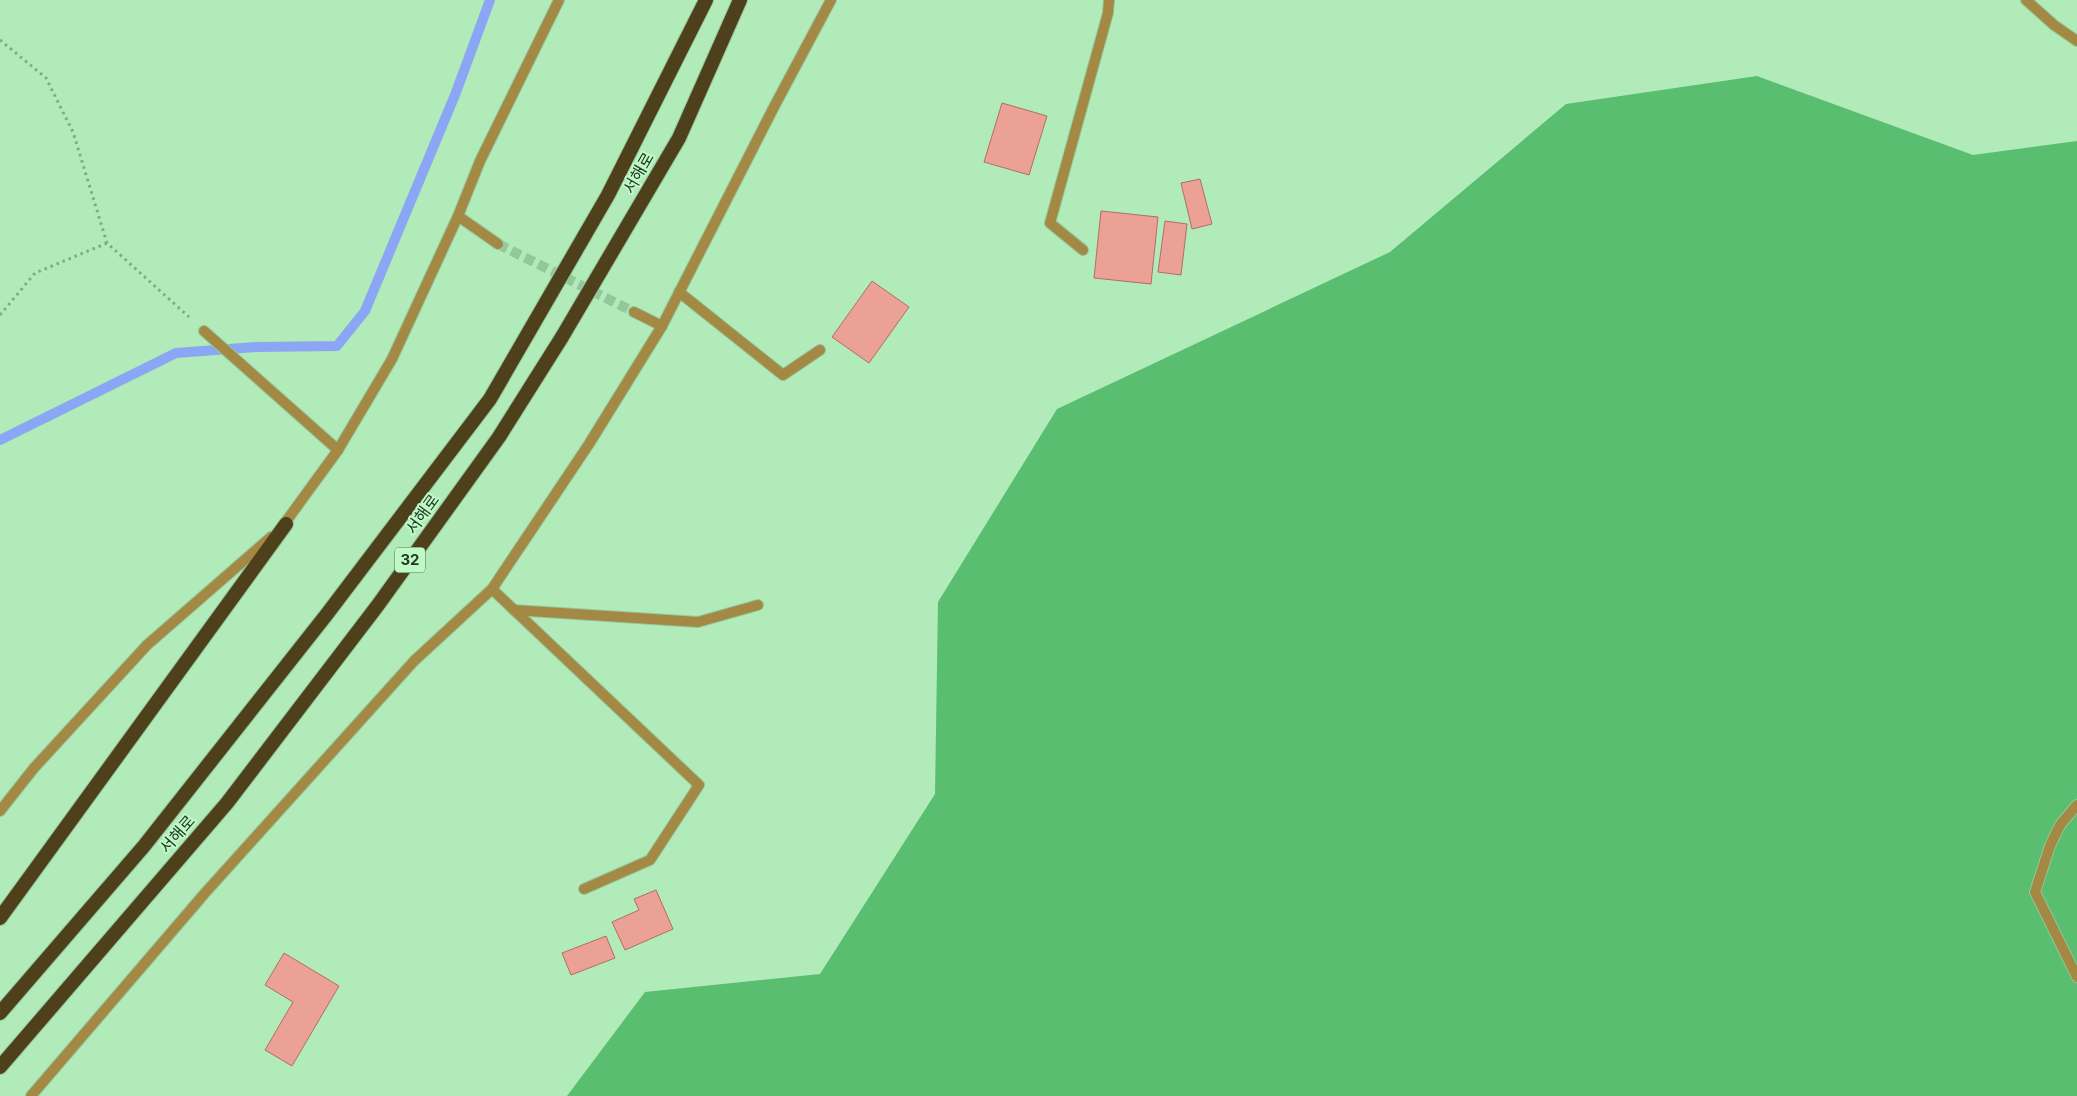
<svg xmlns="http://www.w3.org/2000/svg" width="2077" height="1096" font-family="Inter,'Noto Sans KR',sans-serif">
<style>
.forest{fill:#59be6f}
.lines{fill:none;stroke-linecap:round;stroke-linejoin:round}
.stream{stroke:#8ba6f5;stroke-width:10}
.building{fill:#eba196;stroke:#b36d63}
.minor-tunnel{stroke:#94c79b;stroke-width:10;stroke-dasharray:10 5;stroke-linecap:butt}
.service-casing{stroke:#94c79b;stroke-width:12}
.minor-casing{stroke:#94c79b;stroke-width:12}
.trunk-casing{stroke:#94c79b;stroke-width:16}
.path{stroke:#7eab84;stroke-width:3;stroke-dasharray:2.5 4;stroke-linecap:butt}
.service{stroke:#a38944;stroke-width:10}
.minor{stroke:#a38944;stroke-width:10}
.trunk{stroke:#4e401a;stroke-width:14}
.labels{text-anchor:middle;stroke-width:4;stroke-linejoin:round;paint-order:stroke}
.shield{fill:#bef9c6;stroke:#517355;stroke-width:1}
.shield-label{font-size:15px;font-weight:bold;fill:#223925}
.street-label{font-size:16px;fill:#223925;stroke:#bef9c6}
</style>
<rect width="100%" height="100%" fill="#b1ebb9"/>
<path class="forest" d="M1757 76 1973 155 2077 141V1096H567L645 992 820 974 935 794 938 602 1057 409 1390 252 1566 104Z"/>
<g class="lines">
<path class="stream" d="M0 440 176 353 256 347 337 346 365 311 455 95 490 0"/>
</g>
<g class="building">
<path d="M1002 103 1047 116 1029 175 984 162Z"/>
<path d="M1200 179 1212 224 1192 229 1181 183Z"/>
<path d="M1101 211 1158 217 1151 284 1094 278Z"/>
<path d="M1165 221 1187 224 1181 275 1158 272Z"/>
<path d="M872 281 909 307 869 363 832 337Z"/>
<path d="M656 890 673 929 625 950 612 922 639 910 634 899Z"/>
<path d="M606 936 615 958 571 975 562 953Z"/>
<path d="M284 953 339 986 292 1066 265 1050 293 1002 265 985Z"/>
</g>
<g class="lines">
<path class="minor-tunnel" d="M498 244 634 312"/>
<defs>
<g id="service">
<path d="M2026 0 2054 25 2077 41"/>
<path d="M1083 250 1050 223 1108 13 1109 0"/>
<path d="M679 292 783 375 820 350"/>
<path d="M204 331 338 450"/>
<path d="M492 589 699 785 650 860 584 889"/>
<path d="M514 610 698 622 758 605"/>
<path d="M2077 805 2060 825 2050 846 2035 892 2077 977"/>
</g>
<g id="minor">
<path d="M458 216 498 244"/>
<path d="M634 312 662 326"/>
<path d="M282 527 338 450 392 359 458 216 480 161 559 0"/>
<path d="M0 811 34 768 147 645 271 537"/>
<path d="M31 1096 205 893 414 661 492 589 589 444 662 326 775 105 831 0"/>
</g>
<g id="trunk">
<path d="M0 918 286 524"/>
<path d="M0 1013 144 846 327 614 490 399 608 195 706 0"/>
<path d="M0 1067 227 803 378 605 499 437 562 337 679 138 740 0"/>
</g>
</defs>
<use href="#service" class="service-casing"/>
<use href="#minor" class="minor-casing"/>
<use href="#trunk" class="trunk-casing"/>
<g class="path">
<path d="M0 40 46 78 73 132 107 243 189 317"/>
<path d="M0 315 35 273 107 243"/>
</g>
<use href="#service" class="service"/>
<use href="#minor" class="minor"/>
<use href="#trunk" class="trunk"/>
</g>
<g class="labels">
<rect class="shield" x="395" y="547.5" width="30" height="25" rx="4"/>
<g class="shield-label">
<text x="410" y="565">32</text>
</g>
<g class="street-label">
<text transform="translate(638 173) rotate(-60)" y="6">서해로</text>
<text transform="translate(422 514) rotate(-54)" y="6">서해로</text>
<text transform="translate(177 834) rotate(-49)" y="6">서해로</text>
</g>
</g>
</svg>
